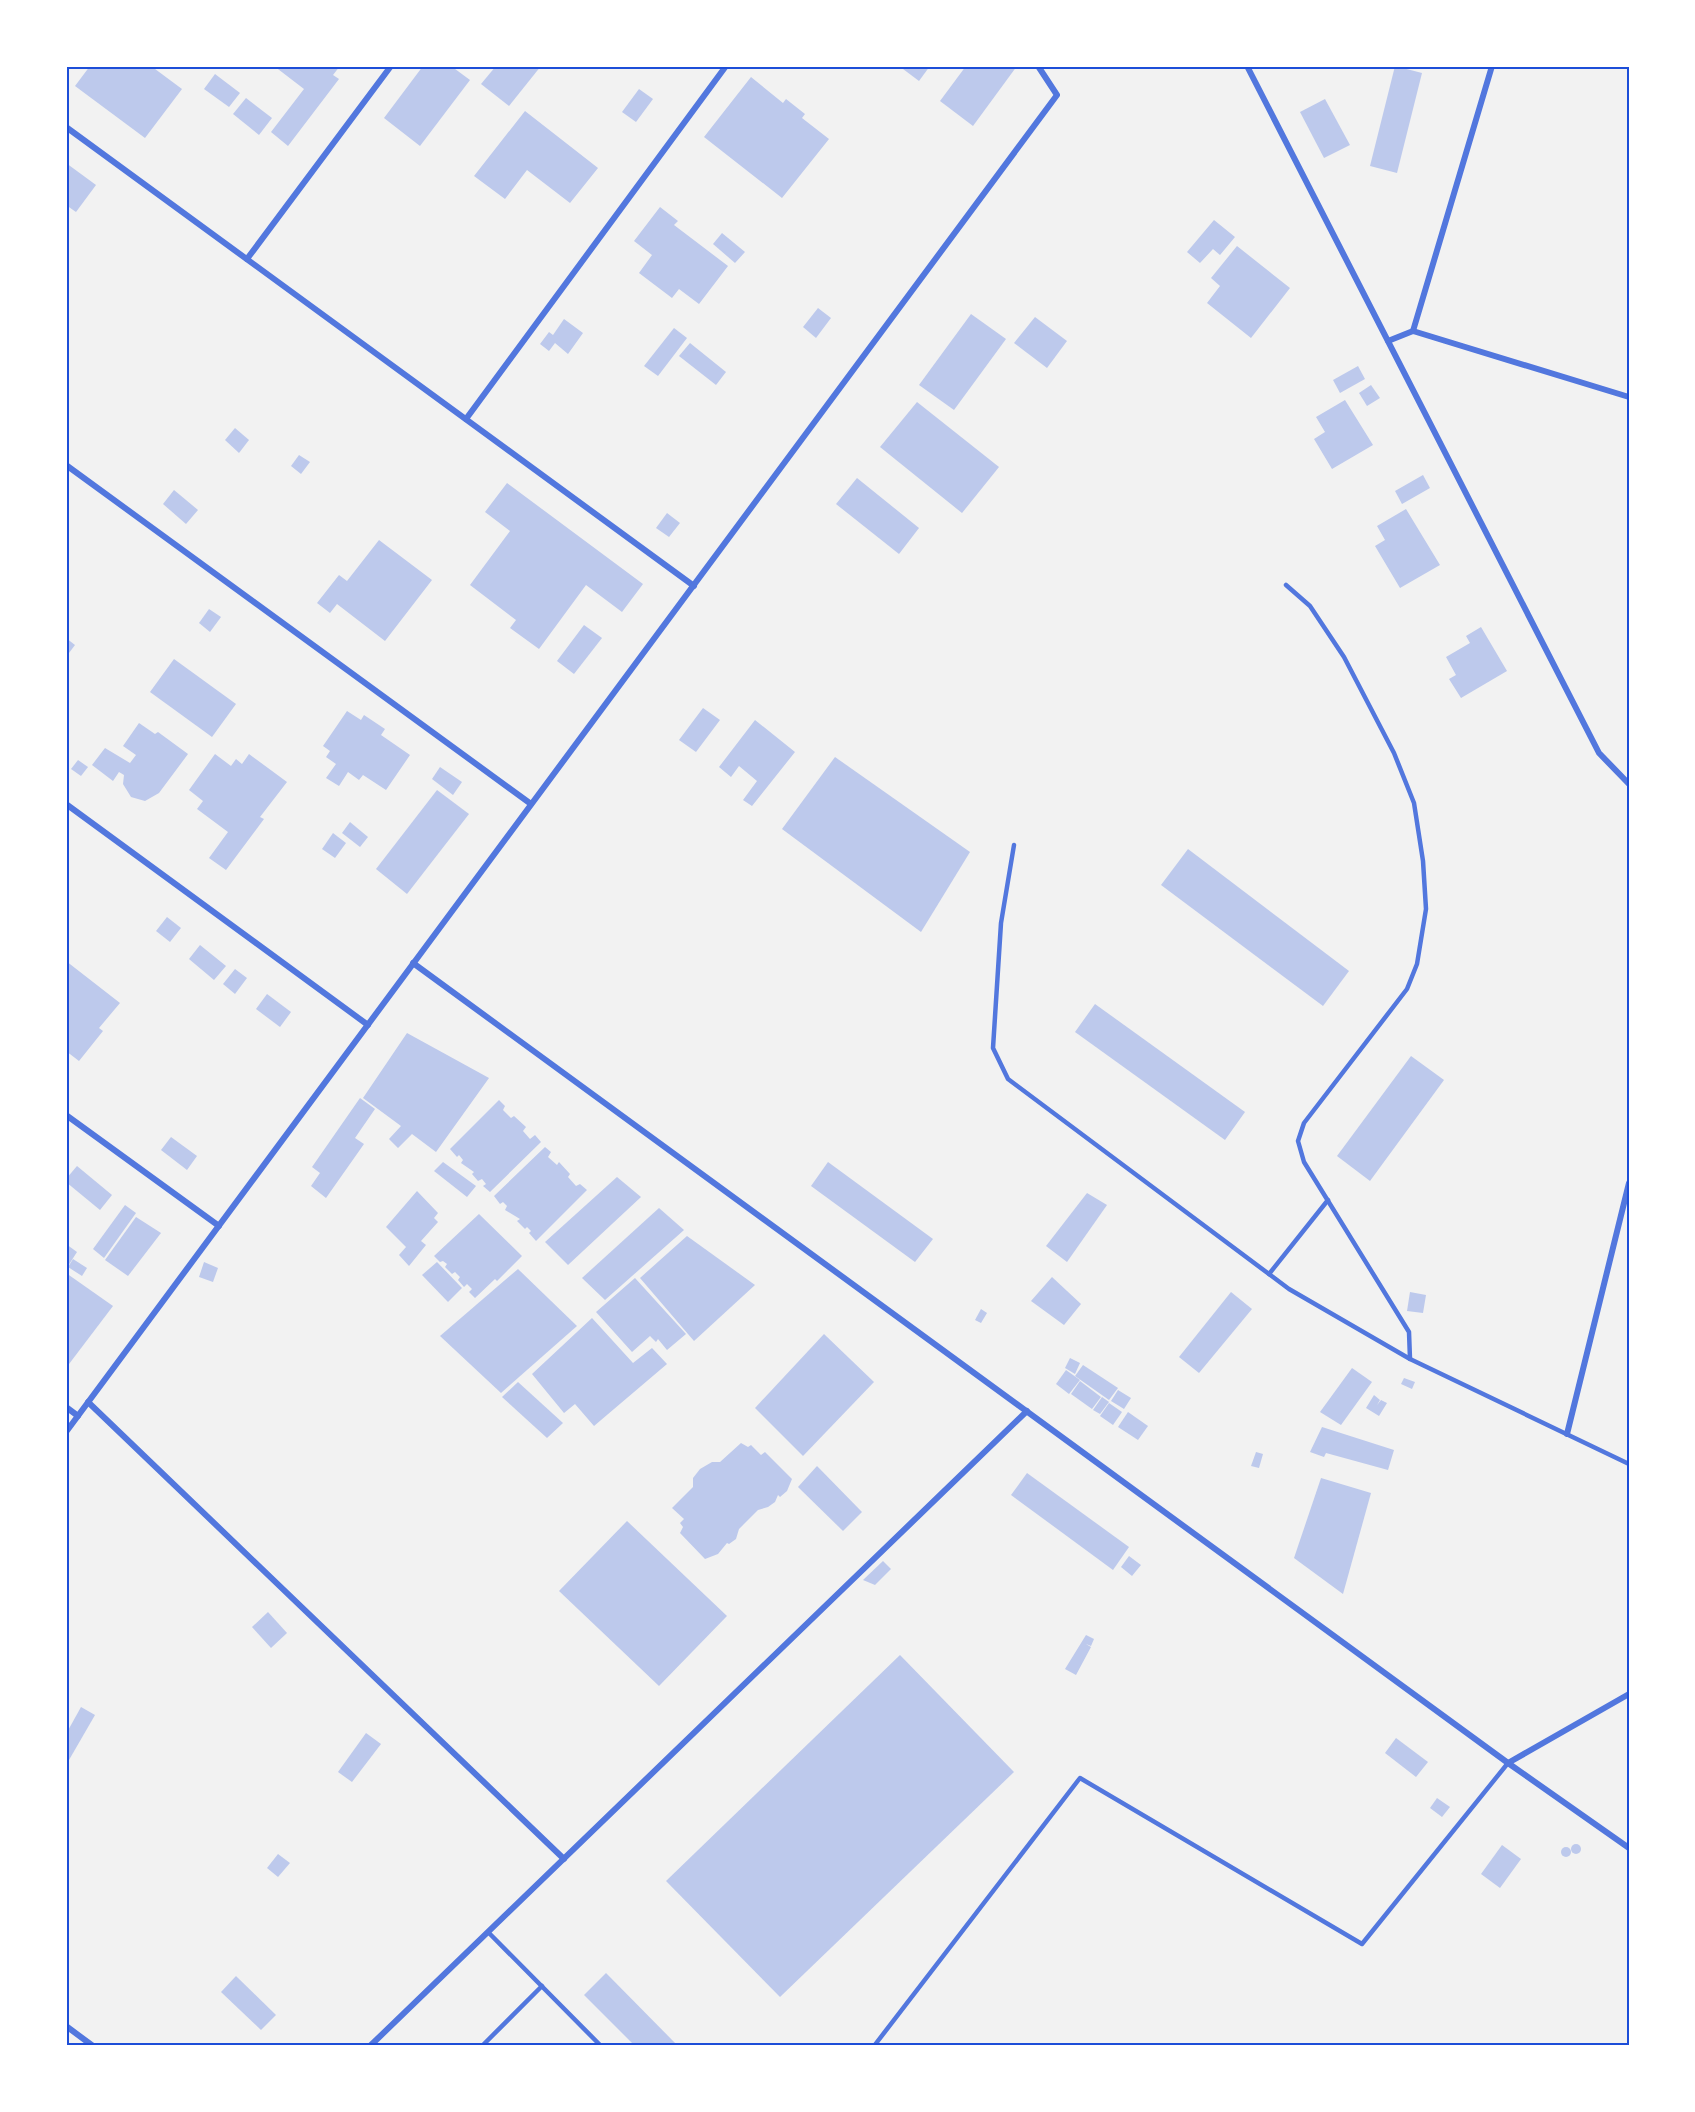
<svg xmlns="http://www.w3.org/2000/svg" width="1695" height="2112" font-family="'Exo 2',sans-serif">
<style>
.building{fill:#bdc9ec}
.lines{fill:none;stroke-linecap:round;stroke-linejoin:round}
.service{stroke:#5277de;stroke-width:4.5}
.minor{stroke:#5277de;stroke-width:6}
.neatline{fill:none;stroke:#1d4ed8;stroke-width:2}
</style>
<rect width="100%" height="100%" fill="#f2f2f2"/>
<g class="building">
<path d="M90 66H151L182 89 145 138 75 86Z"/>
<path d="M274 66H340L333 75 339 79 288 146 271 132 304 89Z"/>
<path d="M423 66H451L470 80 420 146 384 118Z"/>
<path d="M496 66H541L509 106 481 84Z"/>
<path d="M899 66H930L919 81Z"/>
<path d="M966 66H1017L973 126 940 101Z"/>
<path d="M1395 66 1422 73 1397 173 1370 166Z"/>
<path d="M215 74 240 93 229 107 204 89Z"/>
<path d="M751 77 783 103 786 99 805 114 802 118 829 139 782 198 704 137Z"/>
<path d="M639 89 653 99 636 122 622 112Z"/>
<path d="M246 98 272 118 259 135 233 114Z"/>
<path d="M1325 99 1350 145 1324 158 1300 112Z"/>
<path d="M525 111 598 168 570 203 527 170 505 199 474 176Z"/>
<path d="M66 163 96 185 76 212 66 205Z"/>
<path d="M660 207 678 221 674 225 728 266 699 304 679 289 672 298 639 273 652 255 634 241Z"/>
<path d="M1214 220 1235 237 1220 255 1213 249 1200 263 1187 252Z"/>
<path d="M722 233 745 252 735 263 713 244Z"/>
<path d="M1237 246 1290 288 1251 338 1207 303 1220 286 1211 278Z"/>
<path d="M818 308 831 318 816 338 803 327Z"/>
<path d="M971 314 1006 339 954 410 919 385Z"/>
<path d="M1035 317 1067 341 1047 368 1014 343Z"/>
<path d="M564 319 583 333 568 354 555 343 549 351 540 344 549 332 553 335Z"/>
<path d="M674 328 687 338 658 376 644 366Z"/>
<path d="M690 343 726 372 716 385 679 356Z"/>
<path d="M1358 366 1365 379 1340 393 1333 380Z"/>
<path d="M1371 385 1380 398 1367 406 1359 393Z"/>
<path d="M1345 400 1373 445 1332 469 1314 439 1325 432 1316 417Z"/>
<path d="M917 402 999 467 962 513 880 447Z"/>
<path d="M235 428 249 440 239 453 225 440Z"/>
<path d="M299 455 310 462 301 474 291 466Z"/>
<path d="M1423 475 1430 488 1402 504 1395 491Z"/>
<path d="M857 478 919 528 899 554 836 504Z"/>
<path d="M507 483 643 584 622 612 586 585 539 649 510 628 516 620 470 585 510 531 485 512Z"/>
<path d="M174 490 198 510 186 524 163 504Z"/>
<path d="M1406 509 1440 565 1400 588 1375 546 1385 540 1377 526Z"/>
<path d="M667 513 680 523 669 537 656 528Z"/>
<path d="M379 540 432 580 385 641 337 604 330 613 317 603 339 575 347 581Z"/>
<path d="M209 609 221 617 210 632 199 623Z"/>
<path d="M584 625 602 638 574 674 557 661Z"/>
<path d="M1481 627 1507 671 1461 698 1449 679 1456 675 1446 657 1470 643 1466 636Z"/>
<path d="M66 638 75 645 66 657Z"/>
<path d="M174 659 236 704 212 737 150 692Z"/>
<path d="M703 708 720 720 696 752 679 740Z"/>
<path d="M347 711 361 720 364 715 385 729 381 735 410 755 386 790 363 775 359 780 348 772 339 786 326 778 336 764 326 757 330 751 323 746Z"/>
<path d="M755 720 795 752 752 806 743 800 757 781 739 766 731 777 719 767Z"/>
<path d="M139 723 155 734 158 732 188 754 159 793 145 801 131 797 123 784 124 775 119 772 113 781 92 765 105 748 130 763 136 755 123 746Z"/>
<path d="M215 754 231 766 236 759 242 764 249 754 287 782 260 817 264 819 226 870 209 858 228 832 197 809 203 801 189 790Z"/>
<path d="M835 757 970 852 921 932 782 829Z"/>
<path d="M78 760 88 767 81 776 71 769Z"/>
<path d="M440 767 462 782 453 795 432 779Z"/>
<path d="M437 790 469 814 407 894 376 869Z"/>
<path d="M350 822 368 837 360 847 342 833Z"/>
<path d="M333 833 346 843 335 858 322 849Z"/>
<path d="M1188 849 1349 971 1323 1006 1161 885Z"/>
<path d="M167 917 181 928 170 942 156 931Z"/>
<path d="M200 945 226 966 214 980 189 959Z"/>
<path d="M66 961 120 1003 99 1028 103 1031 79 1061 66 1051Z"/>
<path d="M235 969 247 978 235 994 223 984Z"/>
<path d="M267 994 291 1012 280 1027 256 1009Z"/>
<path d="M1095 1004 1245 1112 1225 1140 1075 1032Z"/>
<path d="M407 1033 489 1078 436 1152 412 1134 398 1148 389 1139 401 1126 363 1098Z"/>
<path d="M1411 1056 1444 1080 1370 1181 1337 1156Z"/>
<path d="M360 1098 375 1109 355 1138 364 1144 326 1198 311 1186 320 1173 312 1167Z"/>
<path d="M499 1100 505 1106 503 1110 511 1118 514 1116 526 1127 523 1131 530 1139 535 1135 541 1142 490 1192 483 1186 486 1184 482 1179 478 1181 472 1174 474 1172 461 1163 463 1160 459 1155 457 1157 450 1149Z"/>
<path d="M171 1137 197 1156 187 1170 161 1150Z"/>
<path d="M545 1147 551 1152 548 1157 557 1165 559 1162 570 1174 568 1177 576 1186 580 1184 587 1190 536 1241 529 1233 531 1231 527 1227 525 1229 517 1221 520 1219 505 1210 507 1206 503 1202 500 1204 494 1196Z"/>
<path d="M443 1162 476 1186 467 1197 434 1171Z"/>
<path d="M828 1162 933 1239 915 1262 811 1186Z"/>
<path d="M77 1166 112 1195 100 1210 66 1182V1179Z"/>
<path d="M617 1177 641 1197 568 1265 545 1242Z"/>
<path d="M417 1191 438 1213 434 1218 438 1222 421 1241 426 1245 409 1266 399 1255 406 1247 386 1227Z"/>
<path d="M1087 1193 1107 1205 1067 1262 1046 1246Z"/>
<path d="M125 1205 136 1213 104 1258 93 1249Z"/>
<path d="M659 1208 684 1230 605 1300 582 1278Z"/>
<path d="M479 1214 522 1256 497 1281 495 1279 475 1298 469 1292 472 1289 467 1284 464 1287 458 1280 460 1277 455 1272 452 1274 445 1267 447 1264 443 1261 440 1262 434 1256Z"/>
<path d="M136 1217 161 1233 128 1276 105 1260Z"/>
<path d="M687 1236 755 1285 694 1341 640 1278Z"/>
<path d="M66 1244 77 1252 68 1266 66 1265Z"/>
<path d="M73 1259 87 1268 82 1276 68 1267Z"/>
<path d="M204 1262 218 1268 213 1282 199 1277Z"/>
<path d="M437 1262 462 1288 448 1302 422 1275Z"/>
<path d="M518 1269 577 1326 501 1393 440 1336Z"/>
<path d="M66 1273 113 1306 66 1368Z"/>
<path d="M1052 1277 1081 1304 1064 1325 1031 1301Z"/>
<path d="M635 1278 686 1334 667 1350 658 1339 656 1342 650 1336 632 1352 596 1312Z"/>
<path d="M1231 1292 1252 1309 1199 1373 1179 1357Z"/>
<path d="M1410 1292 1426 1295 1423 1313 1407 1311Z"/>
<path d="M981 1309 987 1313 981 1323 975 1320Z"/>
<path d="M592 1318 633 1363 652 1348 667 1364 594 1426 575 1404 564 1413 532 1374Z"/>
<path d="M824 1334 874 1382 803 1456 755 1408Z"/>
<path d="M1070 1358 1080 1363 1075 1374 1065 1368Z"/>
<path d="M1083 1365 1118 1388 1109 1400 1075 1376Z"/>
<path d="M1352 1368 1372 1382 1341 1425 1320 1412Z"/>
<path d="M1066 1370 1080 1380 1069 1394 1056 1384Z"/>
<path d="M1404 1378 1415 1382 1412 1389 1401 1384Z"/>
<path d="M1080 1381 1101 1397 1092 1409 1071 1394Z"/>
<path d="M518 1382 563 1423 547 1438 502 1397Z"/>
<path d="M1118 1390 1131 1398 1124 1409 1111 1401Z"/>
<path d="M1374 1395 1380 1400 1377 1405 1381 1400 1387 1403 1379 1416 1366 1408Z"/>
<path d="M1102 1397 1109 1402 1100 1414 1093 1410Z"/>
<path d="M1109 1403 1122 1412 1113 1425 1100 1416Z"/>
<path d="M1128 1412 1148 1426 1138 1440 1118 1427Z"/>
<path d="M1322 1427 1394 1450 1388 1470 1326 1453 1324 1457 1310 1452Z"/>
<path d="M741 1443 748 1447 751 1445 761 1455 765 1452 792 1479 787 1491 780 1497 778 1495 775 1502 768 1507 758 1510 739 1529 736 1539 729 1544 727 1543 718 1554 705 1559 680 1533 683 1527 680 1523 684 1519 672 1508 693 1487V1478L700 1469 712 1462H720Z"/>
<path d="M1256 1452 1263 1454 1259 1468 1251 1466Z"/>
<path d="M817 1466 862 1512 843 1531 798 1487Z"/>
<path d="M1027 1473 1129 1547 1113 1570 1011 1495Z"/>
<path d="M1321 1478 1371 1493 1343 1594 1294 1558Z"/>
<path d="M627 1521 727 1616 659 1686 559 1591Z"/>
<path d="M1129 1556 1141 1565 1132 1576 1121 1567Z"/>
<path d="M883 1561 891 1569 875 1585 863 1580Z"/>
<path d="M268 1612 287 1633 271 1648 252 1627Z"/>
<path d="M1086 1635 1094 1639 1091 1646 1086 1644 1091 1647 1076 1675 1065 1669Z"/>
<path d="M900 1655 1014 1772 780 1997 666 1881Z"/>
<path d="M81 1707 95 1715 69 1760 66 1758V1734Z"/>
<path d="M366 1733 381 1744 352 1782 338 1772Z"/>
<path d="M1396 1738 1428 1762 1416 1777 1385 1753Z"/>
<path d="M1437 1798 1450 1807 1442 1817 1430 1808Z"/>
<circle cx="1576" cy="1849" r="5"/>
<path d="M1502 1845 1521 1859 1500 1888 1481 1874Z"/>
<circle cx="1566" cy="1852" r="5"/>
<path d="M278 1854 290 1863 278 1877 267 1868Z"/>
<path d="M606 1973 678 2046H635L584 1995Z"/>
<path d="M236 1976 276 2015 261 2030 221 1992Z"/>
</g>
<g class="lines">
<g class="service">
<path d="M1286 585 1310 606 1344 657 1394 753 1414 803 1423 861 1426 909 1417 964 1407 989 1304 1123 1298 1141 1304 1162 1409 1332 1410 1359"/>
<path d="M1014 845 1001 923 993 1048 1008 1079 1289 1289 1410 1359 1629 1464"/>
<path d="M1269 1274 1328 1200"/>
<path d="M488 1932 601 2046"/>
<path d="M482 2046 542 1986"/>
<path d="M874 2046 1080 1778 1362 1944 1508 1763"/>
</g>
<g class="minor">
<path d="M1247 66 1599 753 1629 784"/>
<path d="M66 127 694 586"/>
<path d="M247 259 391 66"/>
<path d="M1413 331 1492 66"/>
<path d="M1388 341 1413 331 1629 397"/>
<path d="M466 419 726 66"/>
<path d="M66 465 531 804"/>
<path d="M66 804 368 1025"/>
<path d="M413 963 1508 1763 1629 1848"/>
<path d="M66 1115 219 1226"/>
<path d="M88 1402 564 1859"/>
<path d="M66 1407 78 1416"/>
<path d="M66 1432 1057 95 1038 66"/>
<path d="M1567 1434 1629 1183"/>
<path d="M1508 1763 1629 1694"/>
<path d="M66 2026 93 2046"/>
<path d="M370 2046 1027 1411"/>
</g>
</g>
<rect width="1695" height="2112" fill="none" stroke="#ffffff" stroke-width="135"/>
<rect x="68" y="68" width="1560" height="1976" class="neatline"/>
</svg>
